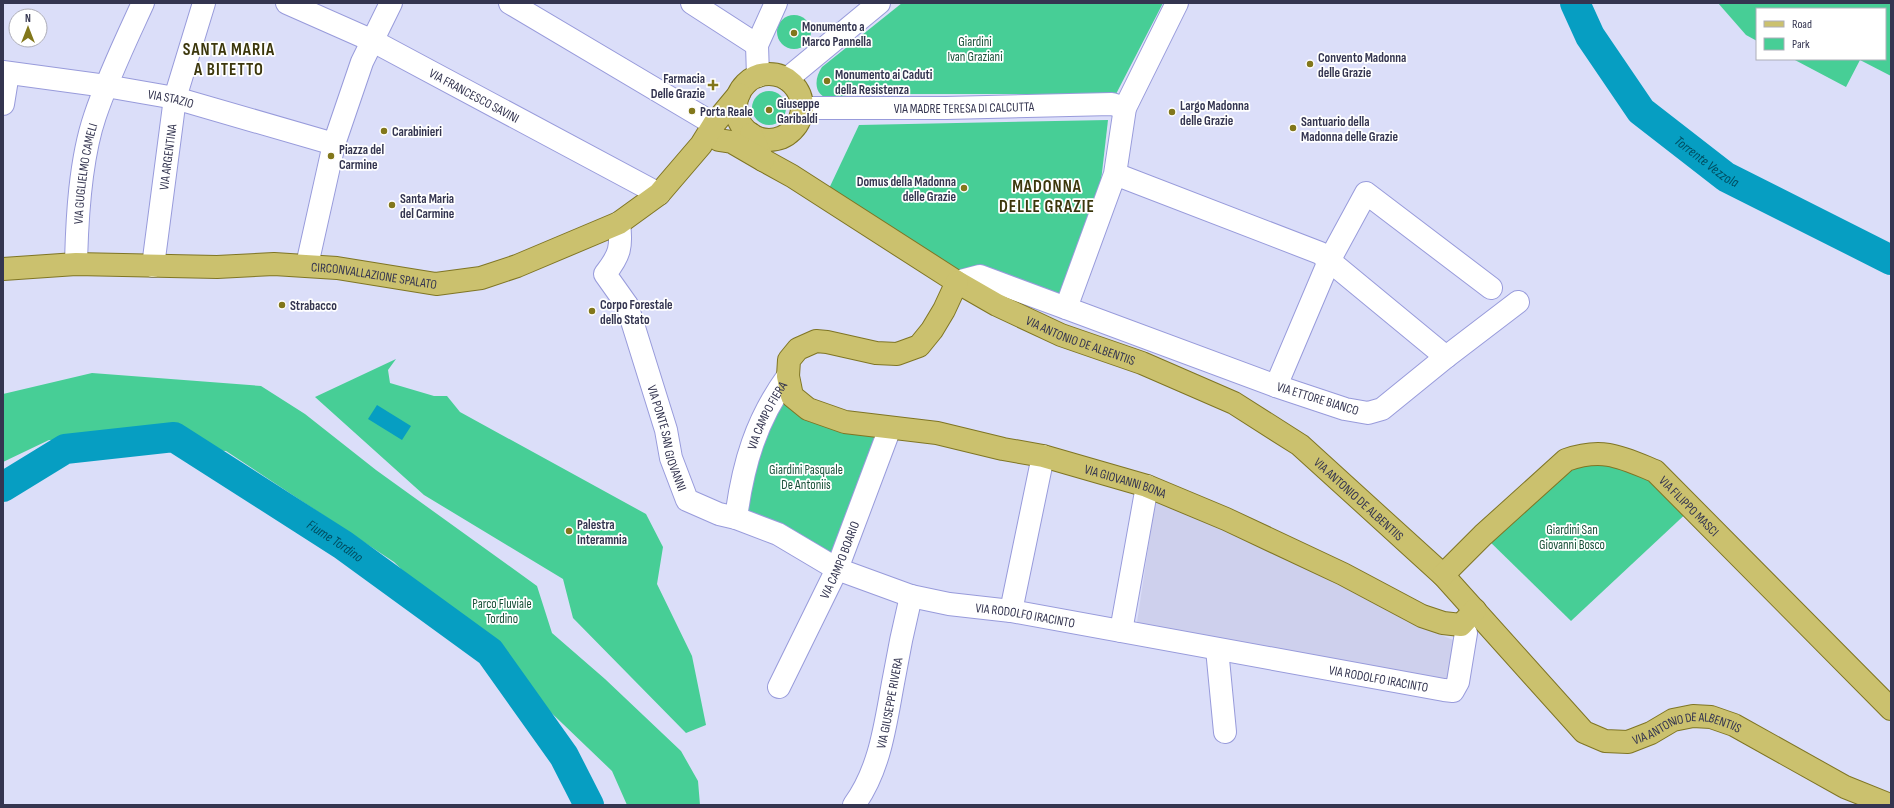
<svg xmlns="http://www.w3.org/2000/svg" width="1894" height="808" font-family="'Sofia Sans Condensed',sans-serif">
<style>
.built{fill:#ced0ed}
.green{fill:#47ce96}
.water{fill:#069ec2}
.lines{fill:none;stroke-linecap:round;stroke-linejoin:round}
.river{stroke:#069ec2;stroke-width:30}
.minor-casing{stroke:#989bdb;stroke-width:24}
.major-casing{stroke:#7f7524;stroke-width:24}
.minor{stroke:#fff;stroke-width:22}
.major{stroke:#cbc16e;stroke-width:22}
.poi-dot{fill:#82771b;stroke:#fff;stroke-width:1.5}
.labels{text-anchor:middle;stroke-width:3.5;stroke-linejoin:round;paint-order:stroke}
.poi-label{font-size:13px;font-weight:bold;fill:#343550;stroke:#fff;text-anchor:start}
.park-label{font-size:13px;fill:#185038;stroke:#fff}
.street-label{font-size:13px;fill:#343550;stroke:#fff}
.water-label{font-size:14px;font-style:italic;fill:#004c5f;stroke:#fff}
.district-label{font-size:17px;font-weight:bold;letter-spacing:1px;fill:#3c370c;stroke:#fff}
</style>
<rect width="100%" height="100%" fill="#dbdef9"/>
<path class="built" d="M1155 502 1243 537 1417 625 1458 642 1451 685 1136 629Z"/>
<g class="green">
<path d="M902 3H1163L1116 94H861C857 94 852 94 848 94 843 96 839 99 833 99 814 98 813 80 822 67Z"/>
<path d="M1718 3H1891V76L1860 60 1846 87 1793 59H1885V9H1757V41L1746 35Z"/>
<circle cx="794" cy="32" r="17"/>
<circle cx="769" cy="108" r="17"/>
<path d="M1108 120 1101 181 1066 308 971 277 825 197 859 125Z"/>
<path d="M396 359 388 370 390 383 434 396H447L460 412 646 514 663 547 657 584 692 656 706 725 686 733 573 618 563 579 424 495 315 397Z"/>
<path d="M92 373 261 386 305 414 376 470 537 586 552 633 605 679 681 751 698 781 700 805H627L612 771 394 562 226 451 49 440 3 462V394Z"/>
<path d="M773 396 890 428 837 569 736 518Z"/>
<path d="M1609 454 1692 508 1571 621 1483 535 1566 460Z"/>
</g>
<path class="water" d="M377 405 411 426 402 440 368 419Z"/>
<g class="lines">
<g class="river">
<path id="s1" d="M1575 3 1590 36 1641 111 1726 177 1891 260"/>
<path id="s2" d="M3 487 65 449 174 437 343 545 490 652 564 756 589 805"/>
</g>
<defs>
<g id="minor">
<path id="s3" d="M287 3 373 41 659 194"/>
<path d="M510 3 714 124"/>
<path d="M692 3 757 45"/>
<path id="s4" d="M3 72 106 86 175 98 334 144"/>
<path d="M758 76 757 45 776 3"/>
<path d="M787 79 879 3"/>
<path d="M3 104 8 73"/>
<path id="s5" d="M803 108H946L1112 104 1125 108"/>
<path d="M1115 174 1320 253 1446 357 1382 409 1368 413 1345 409 1276 386 1066 308 1115 174 1125 108 1177 3"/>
<path id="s6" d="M619 223C622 247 620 255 605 274L627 305 666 430 671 458 687 500 719 514 736 518 778 534 837 569 911 596 949 604 1011 611 1444 690 1453 691 1458 682 1466 633 1461 625"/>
<path id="s7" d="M76 264C77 218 80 160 95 116 108 77 126 40 143 3"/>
<path d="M307 265 334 144 362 62 391 3"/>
<path id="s8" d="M153 266 175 98 204 3"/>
<path d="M957 282 980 276 1066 308"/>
<path d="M1446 357 1518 302"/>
<path d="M1276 386 1329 261 1366 193 1491 288"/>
<path id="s9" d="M736 518C743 464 756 420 788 376"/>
<path d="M1011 611 1043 456"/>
<path d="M1121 631 1147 486"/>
<path d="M1217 649 1225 732"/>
<path id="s10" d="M779 687 837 569 890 428"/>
<path id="s11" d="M854 805C880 769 885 726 893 683 898 654 904 625 911 596"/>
</g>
<g id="major">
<circle cx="769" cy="107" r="33"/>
<path id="s12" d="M751 134 763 160 792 176 957 282 997 305 1061 335 1142 363 1234 403 1300 445 1443 575 1584 732 1605 741 1628 742 1651 733 1673 720 1693 716 1711 717 1734 725 1845 787 1890 805"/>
<path d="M719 140 732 142 763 160"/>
<path id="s13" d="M3 269 76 264 217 267 274 264 337 268 436 284 481 278 517 266 619 223 659 194 701 145 714 124 739 94"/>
<path id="s14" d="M957 282 944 310 932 330 919 346 897 354 876 353 827 342 816 341 798 349 789 360 788 376 792 396 808 409 845 422 937 433 1003 449 1043 456 1147 486 1226 519 1343 574 1422 616 1443 623 1461 625 1475 610"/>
<path id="s15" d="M1443 575 1483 535 1566 460C1603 447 1621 457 1655 471L1891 709"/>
</g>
</defs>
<use href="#minor" class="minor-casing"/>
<use href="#major" class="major-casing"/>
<use href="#minor" class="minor"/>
<use href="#major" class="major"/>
</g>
<g class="poi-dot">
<circle cx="794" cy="33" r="4"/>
<circle cx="1310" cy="64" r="4"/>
<circle cx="827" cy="81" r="4"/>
<path d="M711 79h4v4h4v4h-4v4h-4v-4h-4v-4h4z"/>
<circle cx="769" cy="110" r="4"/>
<circle cx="692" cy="111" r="4"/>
<circle cx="1172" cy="112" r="4"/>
<circle cx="1293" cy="128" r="4"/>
<circle cx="384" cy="131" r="4"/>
<circle cx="331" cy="156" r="4"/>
<circle cx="964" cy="188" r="4"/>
<circle cx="392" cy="205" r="4"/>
<circle cx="282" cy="305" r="4"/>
<circle cx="592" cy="311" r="4"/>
<circle cx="569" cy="531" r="4"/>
</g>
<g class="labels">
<g class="poi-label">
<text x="802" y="31">Monumento a<tspan x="802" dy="15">Marco Pannella</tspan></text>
<text x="1318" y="62">Convento Madonna<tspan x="1318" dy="15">delle Grazie</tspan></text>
<text x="835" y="79">Monumento ai Caduti<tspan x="835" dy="15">della Resistenza</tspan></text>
<text x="705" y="83" text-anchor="end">Farmacia<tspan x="705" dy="15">Delle Grazie</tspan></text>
<text x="777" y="108">Giuseppe<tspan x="777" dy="15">Garibaldi</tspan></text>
<text x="1180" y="110">Largo Madonna<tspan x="1180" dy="15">delle Grazie</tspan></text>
<text x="700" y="116">Porta Reale</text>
<text x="1301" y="126">Santuario della<tspan x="1301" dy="15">Madonna delle Grazie</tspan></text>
<text x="392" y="136">Carabinieri</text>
<text x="339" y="154">Piazza del<tspan x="339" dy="15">Carmine</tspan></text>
<text x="956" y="186" text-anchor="end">Domus della Madonna<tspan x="956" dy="15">delle Grazie</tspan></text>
<text x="400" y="203">Santa Maria<tspan x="400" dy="15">del Carmine</tspan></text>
<text x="600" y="309">Corpo Forestale<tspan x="600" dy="15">dello Stato</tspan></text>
<text x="290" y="310">Strabacco</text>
<text x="577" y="529">Palestra<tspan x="577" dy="15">Interamnia</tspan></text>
</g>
<g class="park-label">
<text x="975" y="46">Giardini<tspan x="975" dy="15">Ivan Graziani</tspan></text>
<text x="806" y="474">Giardini Pasquale<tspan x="806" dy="15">De Antoniis</tspan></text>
<text x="1572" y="534">Giardini San<tspan x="1572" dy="15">Giovanni Bosco</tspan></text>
<text x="502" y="608">Parco Fluviale<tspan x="502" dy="15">Tordino</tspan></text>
</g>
<g class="street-label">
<text dy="5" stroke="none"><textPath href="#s3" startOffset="209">VIA FRANCESCO SAVINI</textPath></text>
<text dy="5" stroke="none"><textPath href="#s4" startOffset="170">VIA STAZIO</textPath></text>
<text dy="5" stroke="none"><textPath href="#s5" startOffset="161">VIA MADRE TERESA DI CALCUTTA</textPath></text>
<text dy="5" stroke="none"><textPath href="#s8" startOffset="110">VIA ARGENTINA</textPath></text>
<text dy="5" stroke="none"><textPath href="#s7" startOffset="91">VIA GUGLIELMO CAMELI</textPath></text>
<text dy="5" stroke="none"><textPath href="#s13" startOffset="372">CIRCONVALLAZIONE SPALATO</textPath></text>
<text dy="5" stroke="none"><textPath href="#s12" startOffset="395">VIA ANTONIO DE ALBENTIIS</textPath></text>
<text transform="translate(1318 398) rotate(17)" y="5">VIA ETTORE BIANCO</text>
<text dy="5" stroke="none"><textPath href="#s9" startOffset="108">VIA CAMPO FIERA</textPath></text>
<text dy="5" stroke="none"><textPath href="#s6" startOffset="232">VIA PONTE SAN GIOVANNI</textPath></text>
<text dy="5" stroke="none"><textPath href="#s14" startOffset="598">VIA GIOVANNI BONA</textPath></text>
<text dy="5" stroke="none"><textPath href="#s12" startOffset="719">VIA ANTONIO DE ALBENTIIS</textPath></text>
<text dy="5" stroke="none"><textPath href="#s15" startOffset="310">VIA FILIPPO MASCI</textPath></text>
<text dy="5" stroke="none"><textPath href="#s10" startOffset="141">VIA CAMPO BOARIO</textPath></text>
<text dy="5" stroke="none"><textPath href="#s6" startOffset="658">VIA RODOLFO IRACINTO</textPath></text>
<text dy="5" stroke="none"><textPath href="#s6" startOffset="1017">VIA RODOLFO IRACINTO</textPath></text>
<text dy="5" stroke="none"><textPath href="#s11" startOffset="109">VIA GIUSEPPE RIVERA</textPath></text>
<text dy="5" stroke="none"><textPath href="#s12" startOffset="1152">VIA ANTONIO DE ALBENTIIS</textPath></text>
</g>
<g class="water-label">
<text dy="5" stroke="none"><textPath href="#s1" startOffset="210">Torrente Vezzola</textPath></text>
<text dy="5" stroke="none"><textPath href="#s2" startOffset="374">Fiume Tordino</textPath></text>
</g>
<g class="district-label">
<text x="229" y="55">SANTA MARIA<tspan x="229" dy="20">A BITETTO</tspan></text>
<text x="1047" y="192">MADONNA<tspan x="1047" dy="20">DELLE GRAZIE</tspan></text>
</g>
</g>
<rect width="1894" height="808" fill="none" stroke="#343550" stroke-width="8"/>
<rect x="1756" y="8" width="130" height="52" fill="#ffffff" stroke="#aeaeb9"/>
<rect x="1764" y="21" width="20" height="6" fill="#cbc16e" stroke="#aeaeb9"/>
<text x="1792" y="28" font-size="12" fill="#343550">Road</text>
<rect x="1764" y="38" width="20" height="12" fill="#47ce96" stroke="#aeaeb9"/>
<text x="1792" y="48" font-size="12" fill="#343550">Park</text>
<g transform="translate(28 28)"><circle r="19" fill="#ffffff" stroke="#aeaeb9"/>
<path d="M0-3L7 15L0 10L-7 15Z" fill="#82771b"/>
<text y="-6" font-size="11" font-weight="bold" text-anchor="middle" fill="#343550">N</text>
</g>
</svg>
